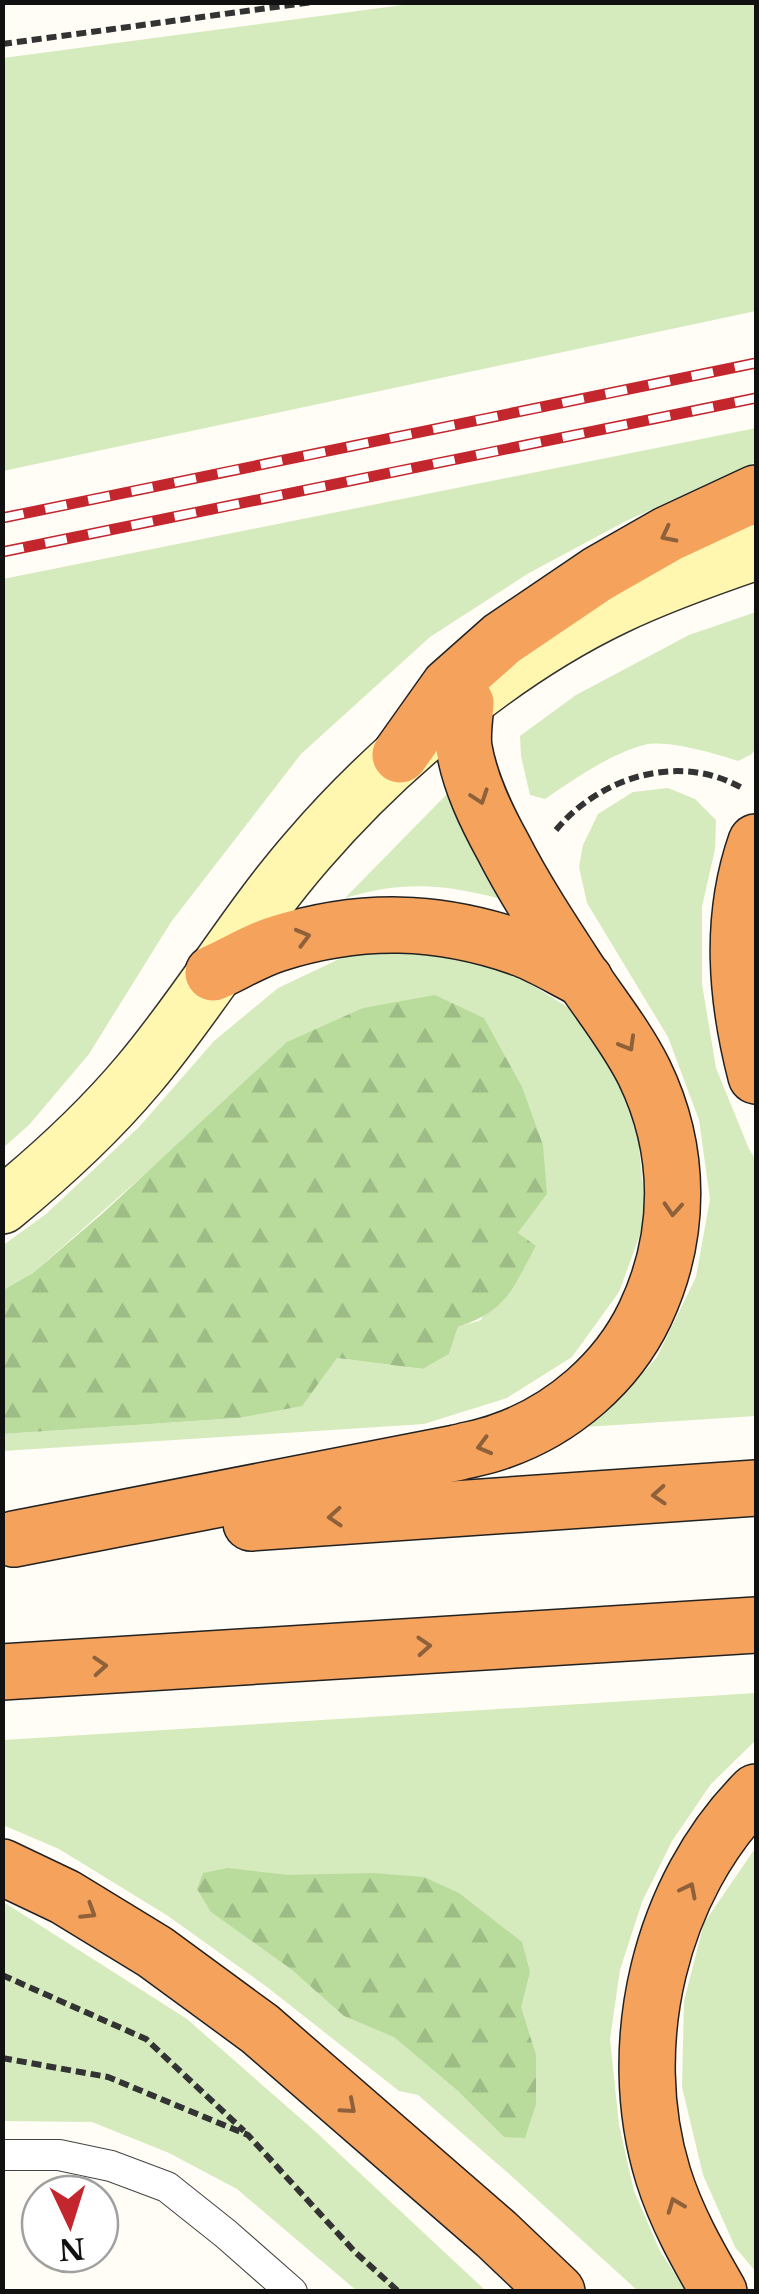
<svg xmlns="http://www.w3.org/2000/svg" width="759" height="2294" font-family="'Libre Baskerville',serif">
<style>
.grass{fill:#d5ebbd}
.forest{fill:url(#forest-firs)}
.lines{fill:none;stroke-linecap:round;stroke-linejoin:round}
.service-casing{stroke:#444;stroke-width:32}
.secondary-casing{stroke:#333;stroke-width:58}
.motorway-casing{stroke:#222;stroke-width:58}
.path{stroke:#333;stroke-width:6;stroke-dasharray:10 5;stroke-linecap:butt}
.service{stroke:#fff;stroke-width:30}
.secondary{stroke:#fff6b0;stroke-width:55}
.motorway{stroke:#f5a25d;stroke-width:55}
.rail-casing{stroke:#c4262e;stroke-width:11}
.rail{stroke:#fff;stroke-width:8;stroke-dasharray:22;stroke-linecap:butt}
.oneway{stroke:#8e613b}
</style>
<defs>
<pattern id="forest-firs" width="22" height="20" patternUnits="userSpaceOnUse" patternTransform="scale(2.5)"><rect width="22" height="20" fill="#b9dc9c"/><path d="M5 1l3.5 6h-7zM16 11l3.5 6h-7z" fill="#9ebc85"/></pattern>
</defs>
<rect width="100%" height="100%" fill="#fffdf5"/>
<g class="grass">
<path d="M418 3H756V311L3 471V58Z"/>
<path d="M756 428V462L626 521 529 573 430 637 301 754 171 922 89 1054 29 1125 3 1148V579Z"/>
<path d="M756 612V747L752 754 738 761C716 754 666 739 644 745 610 754 574 779 545 799L530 795 521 756 520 736 576 695 689 635Z"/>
<path d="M668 788 695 799 716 820 715 849 702 907V984L716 1068 749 1149 756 1160V1416L584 1427 621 1398 657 1357 696 1277 710 1199 699 1120 668 1037 587 903 579 867 583 845 598 814 633 792Z"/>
<path d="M448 793 505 900C446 884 404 880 345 898Z"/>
<path d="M421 945 495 962 569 1008 611 1062 638 1136 646 1218 619 1292 572 1357 507 1398 424 1424 3 1451V1434L238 1418 337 1358 423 1369 449 1354 458 1327 481 1320 518 1233 547 1194 182 1141 33 1273 3 1290 2 1246 46 1214 139 1127 214 1041 278 988 352 953Z"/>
<path d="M756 1693V1740L711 1784 672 1841 642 1902 620 1970 610 2039 619 2125 634 2191 660 2251 686 2291H638L508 2173 418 2095 399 2091 267 1987 168 1916 59 1849 3 1825V1740Z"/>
<path d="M756 1847V2272L735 2247 703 2175 682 2087 684 2001 704 1923Z"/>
<path d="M2 1901 187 2019 317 2133 486 2291H357L237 2189 169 2153 92 2122 3 2121Z"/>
</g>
<g class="forest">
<path d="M435 995 484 1018 522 1087 543 1145 547 1194 518 1233 536 1246C512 1289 508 1310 458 1327L449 1354 423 1369 337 1358 302 1406 238 1418 3 1434V1290L33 1273 103 1213 287 1042 363 1008Z"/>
<path d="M228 1868 288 1875 373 1873 424 1877 459 1893 522 1942 530 1972 521 2007 536 2055V2104L525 2138 504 2137 457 2090 394 2037 344 2016 291 1969 211 1912 197 1889 203 1873Z"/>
</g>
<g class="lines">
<defs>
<path id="service" d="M2 2155H59L111 2166 167 2187 226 2234 292 2292"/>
<path id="secondary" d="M2 1206C51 1166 98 1123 139 1074 199 1003 246 921 308 850 388 757 504 660 615 607 661 585 709 568 756 552"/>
<g id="motorway">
<path d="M400 755 449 686 502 639 598 574 668 534 756 493"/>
<path d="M756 842C729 919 736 999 756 1076"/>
<path d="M213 973C234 964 254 951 276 944 361 917 439 919 523 949 544 957 564 970 585 980"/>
<path d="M251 1523 756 1488"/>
<path d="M14 1539 456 1453C471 1449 486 1447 501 1441 562 1420 617 1373 645 1314 682 1236 682 1150 644 1072 627 1038 603 1008 582 977 554 934 526 892 503 847 486 816 470 783 464 748 462 734 465 717 466 703"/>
<path d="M2 1672 756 1625"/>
<path d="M2 1867 65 1897 155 1952 260 2029 496 2234 557 2292"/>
<path d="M719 2292C697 2254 676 2217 663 2175 623 2045 660 1888 756 1792"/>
</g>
</defs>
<use href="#service" class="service-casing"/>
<use href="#secondary" class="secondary-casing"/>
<use href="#motorway" class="motorway-casing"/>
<g class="path">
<path d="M2 44 313 2"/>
<path d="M556 830C600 777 679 752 742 788"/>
<path d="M2 1975 146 2039 244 2131"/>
<path d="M2 2058 108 2077 248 2135 355 2252 399 2292"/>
</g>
<use href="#service" class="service"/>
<use href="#secondary" class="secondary"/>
<use href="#motorway" class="motorway"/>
<defs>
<g id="rail">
<path d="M2 518 756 363"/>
<path d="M2 552 756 398"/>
</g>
</defs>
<use href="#rail" class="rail-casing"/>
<use href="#rail" class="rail"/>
</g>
<defs><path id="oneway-chevron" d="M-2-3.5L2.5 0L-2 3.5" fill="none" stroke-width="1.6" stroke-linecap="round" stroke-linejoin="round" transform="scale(2.5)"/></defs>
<g class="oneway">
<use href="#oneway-chevron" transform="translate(668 535) rotate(153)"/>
<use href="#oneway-chevron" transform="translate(480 797) rotate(71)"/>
<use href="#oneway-chevron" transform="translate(303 937) rotate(-15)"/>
<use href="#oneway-chevron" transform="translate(628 1044) rotate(60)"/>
<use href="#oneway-chevron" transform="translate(673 1209) rotate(94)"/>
<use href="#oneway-chevron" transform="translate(484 1446) rotate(165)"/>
<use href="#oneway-chevron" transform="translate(659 1495) rotate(176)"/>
<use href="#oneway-chevron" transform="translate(335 1517) rotate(176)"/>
<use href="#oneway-chevron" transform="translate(424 1646) rotate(-4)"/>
<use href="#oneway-chevron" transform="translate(100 1666) rotate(-4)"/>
<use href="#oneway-chevron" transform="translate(689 1890) rotate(-63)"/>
<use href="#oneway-chevron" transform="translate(89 1912) rotate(32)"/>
<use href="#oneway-chevron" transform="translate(349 2107) rotate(41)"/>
<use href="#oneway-chevron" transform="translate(675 2205) rotate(-111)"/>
</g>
<rect width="759" height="2294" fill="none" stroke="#111111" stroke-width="10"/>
<g transform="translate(70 2224) rotate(176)"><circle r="48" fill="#ffffff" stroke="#a0a0a0" stroke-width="2.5"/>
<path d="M0-8L18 38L0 25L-18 38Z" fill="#c4262e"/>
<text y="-15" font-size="28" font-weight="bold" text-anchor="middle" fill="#111111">N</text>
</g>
</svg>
